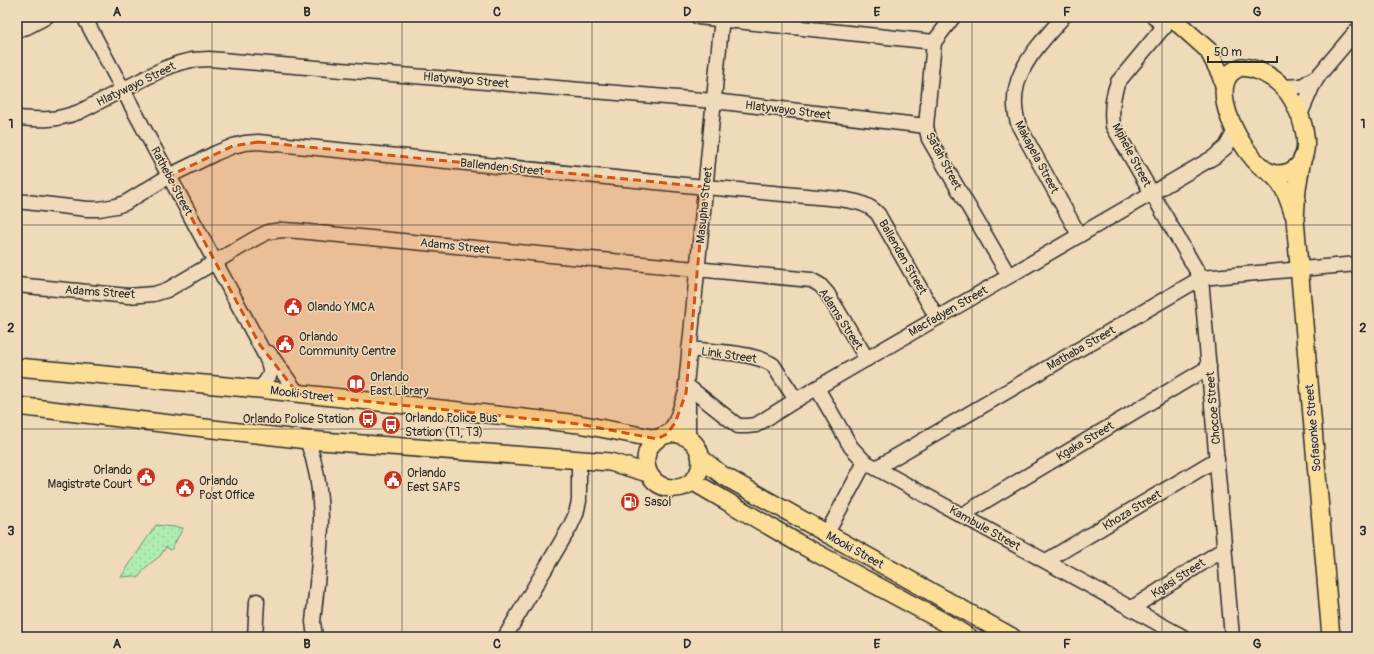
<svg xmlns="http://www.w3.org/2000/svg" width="1374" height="654" font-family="Pangolin,sans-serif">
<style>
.garden{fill:url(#garden-dots);stroke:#6d8c6f}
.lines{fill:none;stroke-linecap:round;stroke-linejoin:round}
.minor-casing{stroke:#2b2b2b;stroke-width:17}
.major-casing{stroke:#2b2b2b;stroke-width:20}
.minor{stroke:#efdab9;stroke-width:14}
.major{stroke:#fdde96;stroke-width:17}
.marked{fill:#d5540f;fill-opacity:0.2;stroke:#d5540f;stroke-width:3;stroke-dasharray:8 5;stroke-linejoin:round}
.grid{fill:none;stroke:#2b2b2b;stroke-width:1;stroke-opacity:0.55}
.labels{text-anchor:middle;stroke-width:3;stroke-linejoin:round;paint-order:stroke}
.street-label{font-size:12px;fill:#2b2b2b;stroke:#efdab9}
.poi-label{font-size:12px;fill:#2b2b2b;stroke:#efdab9;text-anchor:start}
.neatline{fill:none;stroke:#2b2b2b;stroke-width:1.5}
.grid-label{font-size:13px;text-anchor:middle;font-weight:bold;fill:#2b2b2b}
</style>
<defs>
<pattern id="garden-dots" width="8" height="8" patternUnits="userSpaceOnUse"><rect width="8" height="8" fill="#afedb3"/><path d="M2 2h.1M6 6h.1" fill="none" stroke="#97cb9a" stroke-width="1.8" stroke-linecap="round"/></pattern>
</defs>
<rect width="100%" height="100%" fill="#efdab9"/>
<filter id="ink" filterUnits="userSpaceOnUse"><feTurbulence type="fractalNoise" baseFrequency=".025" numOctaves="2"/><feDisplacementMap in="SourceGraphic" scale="8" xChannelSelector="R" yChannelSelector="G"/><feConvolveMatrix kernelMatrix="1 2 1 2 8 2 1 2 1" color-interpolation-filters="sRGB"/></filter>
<g filter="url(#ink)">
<path class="garden" d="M156 525 183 528 171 550 166 547 160 556 146 567 138 578 134 576 121 577Z"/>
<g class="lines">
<defs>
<g id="minor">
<path d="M84 17 265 355C273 372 272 376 259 389"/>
<path d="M698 17 934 42"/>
<path d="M953 17 934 42 926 126 929 139 1009 276"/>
<path d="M1063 17C1035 50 1003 79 1019 126L1079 235"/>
<path d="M1154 17 1165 27"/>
<path d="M1172 17 1118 82C1112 97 1111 110 1113 126L1201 278 1232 637"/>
<path d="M17 30 27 27 46 17"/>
<path d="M1283 87 1302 86 1318 76"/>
<path d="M1300 115 1312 87 1319 75 1357 30"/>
<path d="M17 118C43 120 54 121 79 112L163 69 179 63 192 60 209 59 714 101 926 126"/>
<path d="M17 201 87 209H99L116 206 125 203 169 176 216 153 233 146 245 143 258 142 705 187 840 199C854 201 868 203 878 214L937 318"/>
<path d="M17 285 128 296 154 294 167 290 256 238 268 232 282 230 298 231 811 280 820 285 827 293 867 359"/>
<path d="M689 349C713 352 754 352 773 365L796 400"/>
<path d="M269 353 298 394"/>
<path d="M686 385 738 426H747L756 425 796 400 1214 157 1226 147 1235 131"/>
<path d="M817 388 851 447 865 462 1183 637"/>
<path d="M667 434 675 423 685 395"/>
<path d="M688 438V404L686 393V385L722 17"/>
<path d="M307 440C330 500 319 560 313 622L315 637"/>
<path d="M876 468 1201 278 1357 264"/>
<path d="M962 515 1209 367"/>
<path d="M826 535 865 462"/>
<path d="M1046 561 1217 459"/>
<path d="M1132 608 1224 549"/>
<path d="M255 637 257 601"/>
<path d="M505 637 570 527 576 514 579 501V460"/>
</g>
<g id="major">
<path d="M1171 17 1208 50 1220 73 1224 85"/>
<path d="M1242 67C1258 68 1270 75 1282 86 1300 103 1321 159 1289 172 1283 174 1275 175 1269 172 1244 160 1199 78 1242 67Z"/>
<path d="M1302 159 1297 188 1295 219 1331 637"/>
<path d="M1269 172C1283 182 1288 197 1293 213"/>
<path d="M17 367 259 389 579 424 657 439"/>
<path d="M17 406 307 440 610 462 648 473"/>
<path d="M676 433C680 435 684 436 688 438 703 448 705 468 693 481 688 485 682 488 676 488 640 491 632 436 676 433Z"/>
<path d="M702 459 722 475 1012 637"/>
<path d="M692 481 798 543 944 622 969 637"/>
</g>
</defs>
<use href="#minor" class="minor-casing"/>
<use href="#major" class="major-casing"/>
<use href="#minor" class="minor"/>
<use href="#major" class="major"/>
</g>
</g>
<path class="marked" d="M258 142 705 187 686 393 675 423 667 434 657 439 579 424 298 394 260 345 169 176 233 146Z"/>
<path class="grid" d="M212 17V637M402 17V637M592 17V637M782 17V637M972 17V637M1162 17V637M17 225H1357M17 429H1357"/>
<defs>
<symbol id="civic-disc" viewBox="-11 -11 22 22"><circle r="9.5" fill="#c8321e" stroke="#efdab9"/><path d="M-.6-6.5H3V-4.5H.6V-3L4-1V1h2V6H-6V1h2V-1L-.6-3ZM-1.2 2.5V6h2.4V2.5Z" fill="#fff"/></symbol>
<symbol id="library-disc" viewBox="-11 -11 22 22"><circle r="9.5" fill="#c8321e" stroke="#efdab9"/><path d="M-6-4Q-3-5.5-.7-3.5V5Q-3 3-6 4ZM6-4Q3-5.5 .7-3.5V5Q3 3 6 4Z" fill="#fff"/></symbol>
<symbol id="bus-disc" viewBox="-11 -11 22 22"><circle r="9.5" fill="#c8321e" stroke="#efdab9"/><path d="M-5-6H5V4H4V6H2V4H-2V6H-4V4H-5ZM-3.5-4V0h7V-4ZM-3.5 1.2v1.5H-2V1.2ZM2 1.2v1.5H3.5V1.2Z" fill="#fff"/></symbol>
<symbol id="fuel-disc" viewBox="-11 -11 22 22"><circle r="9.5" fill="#c8321e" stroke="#efdab9"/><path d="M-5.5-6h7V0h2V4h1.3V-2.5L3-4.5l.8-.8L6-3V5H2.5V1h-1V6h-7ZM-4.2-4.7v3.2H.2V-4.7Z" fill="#fff"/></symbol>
</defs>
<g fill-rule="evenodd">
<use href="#civic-disc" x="282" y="296" width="22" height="22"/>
<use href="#civic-disc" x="274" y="333" width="22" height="22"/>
<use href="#library-disc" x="345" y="373" width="22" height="22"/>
<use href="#bus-disc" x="357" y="408" width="22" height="22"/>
<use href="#bus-disc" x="380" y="414" width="22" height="22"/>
<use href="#civic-disc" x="135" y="466" width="22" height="22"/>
<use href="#civic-disc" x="382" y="469" width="22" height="22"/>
<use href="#civic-disc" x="174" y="477" width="22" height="22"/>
<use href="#fuel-disc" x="619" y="491" width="22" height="22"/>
</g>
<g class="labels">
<g class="street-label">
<text transform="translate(466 80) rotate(5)" y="4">Hlatywayo Street</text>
<text transform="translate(136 84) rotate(-26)" y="4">Hlatywayo Street</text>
<text transform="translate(788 110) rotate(7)" y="4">Hlatywayo Street</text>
<text transform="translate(1132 155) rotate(62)" y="4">Mphele Street</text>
<text transform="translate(1037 157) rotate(62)" y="4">Makapela Street</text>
<text transform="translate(944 161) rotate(62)" y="4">Satah Street</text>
<text transform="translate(502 167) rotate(6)" y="4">Ballenden Street</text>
<text transform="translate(172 181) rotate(62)" y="4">Rathebe Street</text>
<text transform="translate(704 205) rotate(-84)" y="4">Masupha Street</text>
<text transform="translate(455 246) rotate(6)" y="4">Adams Street</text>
<text transform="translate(903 257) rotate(60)" y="4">Ballenden Street</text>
<text transform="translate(100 292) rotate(4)" y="4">Adams Street</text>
<text transform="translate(948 311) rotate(-30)" y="4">Macfadyen Street</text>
<text transform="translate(841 319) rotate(57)" y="4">Adams Street</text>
<text transform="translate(1081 348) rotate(-30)" y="4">Mathaba Street</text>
<text transform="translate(729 355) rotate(8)" y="4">Link Street</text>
<text transform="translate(302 394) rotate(7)" y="4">Mooki Street</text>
<text transform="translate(1213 408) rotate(-95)" y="4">Chocoe Street</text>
<text transform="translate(1313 428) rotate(-95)" y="4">Sofasonke Street</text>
<text transform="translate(1085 441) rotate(-31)" y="4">Kgaka Street</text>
<text transform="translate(1132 510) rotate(-31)" y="4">Khoza Street</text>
<text transform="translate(985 528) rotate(29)" y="4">Kambule Street</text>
<text transform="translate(855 550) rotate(29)" y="4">Mooki Street</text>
<text transform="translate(1178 578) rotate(-33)" y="4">Kgasi Street</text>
</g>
<g class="poi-label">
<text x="307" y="311">Olando YMCA</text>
<text x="299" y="341">Orlando<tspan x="299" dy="14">Community Centre</tspan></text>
<text x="370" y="381">Orlando<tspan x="370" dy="14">East Library</tspan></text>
<text x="405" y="422">Orlando Police Bus<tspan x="405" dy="14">Station (T1, T3)</tspan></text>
<text x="354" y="423" text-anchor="end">Orlando Police Station</text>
<text x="132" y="474" text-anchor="end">Orlando<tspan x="132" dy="14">Magistrate Court</tspan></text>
<text x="407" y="477">Orlando<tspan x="407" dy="14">Eest SAPS</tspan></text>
<text x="199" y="485">Orlando<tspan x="199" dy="14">Post Office</tspan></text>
<text x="644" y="506">Sasol</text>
</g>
</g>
<rect width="1374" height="654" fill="none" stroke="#efdab9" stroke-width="44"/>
<path d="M1208 56v6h69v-6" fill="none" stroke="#2b2b2b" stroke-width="2"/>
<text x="1214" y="56" font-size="12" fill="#2b2b2b" stroke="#efdab9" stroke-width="3" paint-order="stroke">50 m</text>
<rect x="22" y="22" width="1330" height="610" class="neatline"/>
<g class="grid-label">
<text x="117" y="16">A</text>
<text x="307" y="16">B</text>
<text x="497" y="16">C</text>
<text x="687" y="16">D</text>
<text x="877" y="16">E</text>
<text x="1067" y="16">F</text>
<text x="1257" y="16">G</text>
<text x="11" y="128">1</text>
<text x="1363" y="128">1</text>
<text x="11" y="332">2</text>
<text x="1363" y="332">2</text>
<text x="11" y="535">3</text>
<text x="1363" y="535">3</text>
<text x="117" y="648">A</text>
<text x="307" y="648">B</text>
<text x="497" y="648">C</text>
<text x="687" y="648">D</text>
<text x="877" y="648">E</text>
<text x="1067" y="648">F</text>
<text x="1257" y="648">G</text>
</g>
</svg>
